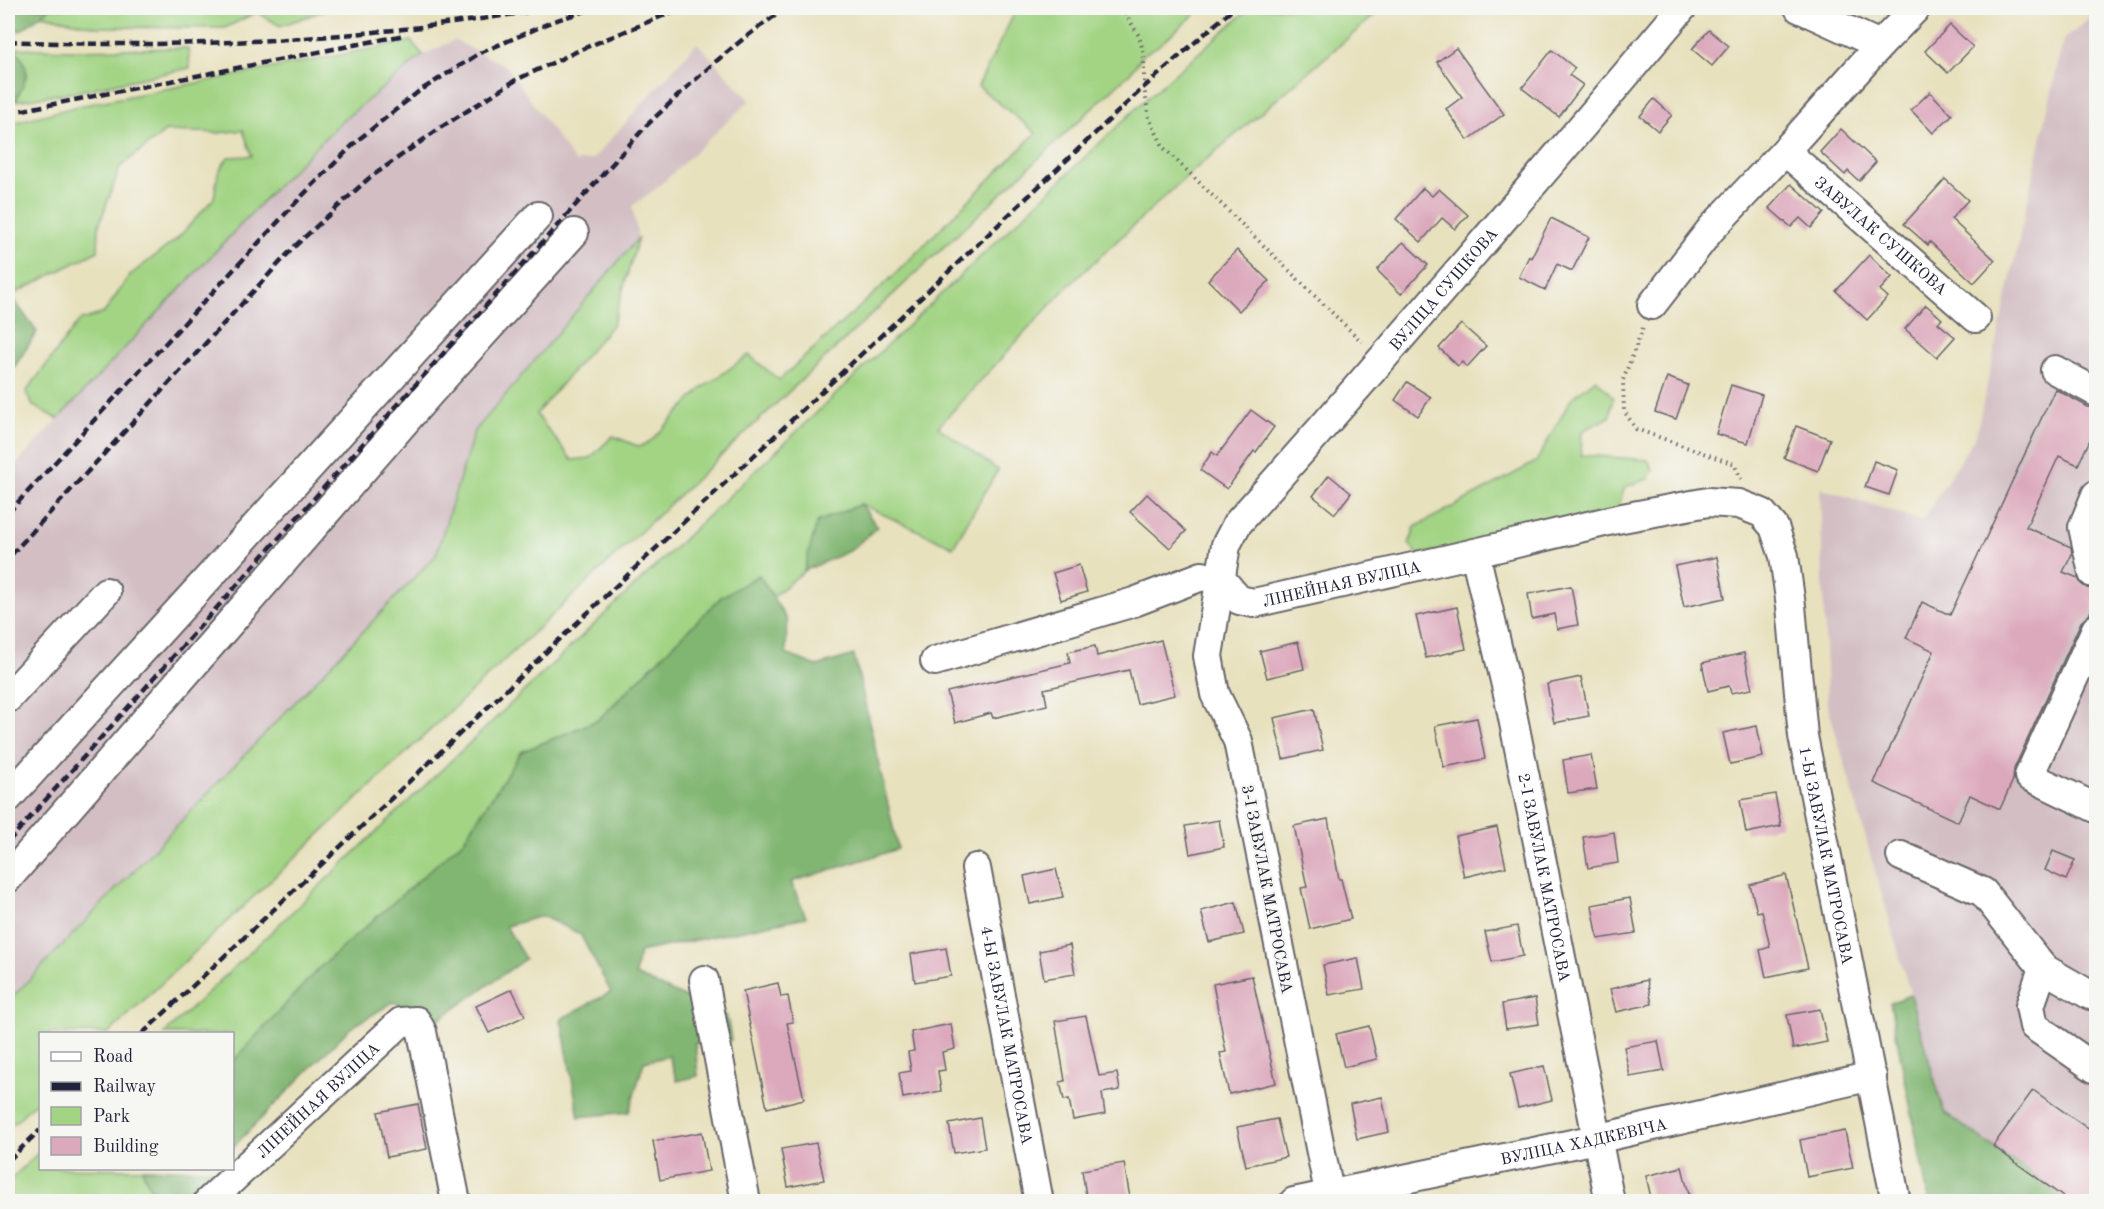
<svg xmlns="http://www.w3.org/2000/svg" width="2104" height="1209" font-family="'Old Standard TT',serif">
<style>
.industrial{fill:#d2bec3}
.green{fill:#a2d484;stroke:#627b60;stroke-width:1.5}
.forest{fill:#81b672;stroke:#526c56;stroke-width:1.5}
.building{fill:#dca9bc}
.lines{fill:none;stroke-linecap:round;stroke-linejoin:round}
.minor-casing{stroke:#676569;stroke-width:32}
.path{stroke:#676569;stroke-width:4;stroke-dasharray:1.5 4.5;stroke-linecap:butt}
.minor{stroke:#fff;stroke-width:28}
.rail{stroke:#22223b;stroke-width:4.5;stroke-dasharray:9 4.5;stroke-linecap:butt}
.labels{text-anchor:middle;stroke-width:5;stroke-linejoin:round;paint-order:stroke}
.street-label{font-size:16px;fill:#22223b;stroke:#f6f6f2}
</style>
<rect width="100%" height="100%" fill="#f6f6f2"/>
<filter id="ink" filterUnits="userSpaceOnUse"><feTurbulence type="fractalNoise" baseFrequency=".0167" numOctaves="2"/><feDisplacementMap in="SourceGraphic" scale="12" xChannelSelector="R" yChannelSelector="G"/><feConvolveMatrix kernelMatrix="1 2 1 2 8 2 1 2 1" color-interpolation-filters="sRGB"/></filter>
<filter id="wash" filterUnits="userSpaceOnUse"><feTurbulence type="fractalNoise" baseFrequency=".008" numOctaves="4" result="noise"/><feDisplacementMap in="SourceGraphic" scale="24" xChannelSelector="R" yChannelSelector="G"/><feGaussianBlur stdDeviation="1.35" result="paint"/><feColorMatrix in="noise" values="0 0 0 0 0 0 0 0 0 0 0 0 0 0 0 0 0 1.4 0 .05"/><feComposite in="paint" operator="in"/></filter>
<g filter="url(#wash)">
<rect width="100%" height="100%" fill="#e8e1be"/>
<g class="industrial">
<path d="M2096 14V1201H2070L1944 1112 1827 702 1820 488 1922 521 1976 435 2063 40Z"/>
<path d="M455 40 506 66 575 162 593 159 697 43 750 100 658 187 632 206 638 238 474 432 436 555 8 1002V473L278 185 340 123 423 55Z"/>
</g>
<g class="green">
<path d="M51 8H332L280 26 257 12 225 28 97 27 42 15Z"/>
<path d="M372 8H495L412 16Z"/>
<path d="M1017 8H1202L1158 46 1144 54 1130 73 778 402 109 1033 40 1034V1098L8 1129V1002L436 555 474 432 638 238 613 324 536 414 572 460 590 458 613 436 640 447 652 440 701 389 749 355 779 380 889 280 1036 133 978 86Z"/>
<path d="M1250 8H1383L1186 177 1064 290 938 427 998 470 953 547 861 504 818 522 804 571 773 597 759 576 721 597 598 720 521 752 464 840 317 970 233 1062 232 1034H164L1146 99Z"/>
<path d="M411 41 423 55 340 123 278 185 58 419 33 406 26 392 79 321 104 313 130 275 177 239 214 198 218 173 228 157 252 156 243 130 219 133 166 131 120 167 99 225 98 251 8 297V124L79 106Z"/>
<path d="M14 48 71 50 188 48 190 68 75 92 15 101C27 78 33 70 14 48Z"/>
<path d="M1596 379 1613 397 1610 417 1582 431 1581 455 1648 460 1653 470 1648 479 1625 487 1616 512 1419 555 1409 544 1415 527 1536 462 1571 399Z"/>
<path d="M40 1151V1168L142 1169 150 1188 174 1201H8V1182Z"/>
</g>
<g class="forest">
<path d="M8 8H51L20 31 8 29Z"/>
<path d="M8 48H14C33 70 27 78 15 101L8 103Z"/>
<path d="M11 296 37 332 8 377V297Z"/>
<path d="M861 504 877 527 851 550 804 571 817 522Z"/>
<path d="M759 575 787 620 786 654 817 666 854 655 898 849 791 882 806 917 639 952 635 975 727 1016 731 1040 695 1043 698 1076 677 1081 669 1056 644 1062 629 1112 579 1117 561 1019 611 992 580 934 542 916 506 926 525 959 438 1020 393 1002 349 1029 233 1147 232 1062 317 970 464 840 521 752 598 720 721 597Z"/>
<path d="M1910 995 1944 1112 2070 1201H1929L1890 1003Z"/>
<path d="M142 1169H212L179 1202 174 1201 150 1188Z"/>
</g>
<g id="blocks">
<g class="building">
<path d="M1950 25 1973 47 1948 73 1925 51Z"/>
<path d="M1709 30 1729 46 1712 66 1692 49Z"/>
<path d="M1456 48 1504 114 1468 140 1446 109 1462 97 1437 62Z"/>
<path d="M1552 50 1575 68 1569 75 1583 85 1559 117 1522 88Z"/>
<path d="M1930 92 1952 115 1933 133 1911 110Z"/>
<path d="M1654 99 1672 115 1658 131 1640 116Z"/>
<path d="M1841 129 1876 162 1859 181 1848 171 1845 175 1820 152Z"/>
<path d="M1945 179 1968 200 1951 219 1995 260 1974 283 1930 242 1928 245 1904 224Z"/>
<path d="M1791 184 1824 213 1811 228 1800 218 1791 227 1769 208Z"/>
<path d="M1423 188 1432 196 1439 189 1468 215 1455 229 1442 218 1421 242 1396 219Z"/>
<path d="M1551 218 1589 237 1572 271 1557 264 1545 290 1519 277 1529 256 1531 258Z"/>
<path d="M1403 242 1428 265 1401 294 1377 270Z"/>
<path d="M1237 250 1269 281 1239 311 1208 280Z"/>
<path d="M1869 255 1892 277 1880 290 1888 297 1867 320 1836 291Z"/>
<path d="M1926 305 1942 319 1938 323 1955 337 1937 357 1905 329Z"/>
<path d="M1461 324 1486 346 1467 367 1462 362 1458 366 1439 348Z"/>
<path d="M1667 377 1688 385 1676 419 1655 412Z"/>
<path d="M1407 382 1431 397 1418 416 1395 400Z"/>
<path d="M1731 385 1762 395 1748 443 1716 434Z"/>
<path d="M2055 389 2088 407 2097 408V425L2078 465 2059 456 2026 527 2071 547 2072 554 2063 572 2078 578 2081 584 2087 588 2097 590V598L2089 615 2081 622 2014 769 2013 780 2000 809 1970 795 1958 822 1874 783 1934 651 1906 638 1922 602 1950 615Z"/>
<path d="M1251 410 1274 427 1256 452 1254 451 1227 489 1200 470 1212 452 1217 456Z"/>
<path d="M1796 426 1830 439 1818 471 1784 458Z"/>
<path d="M1874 461 1898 470 1889 495 1865 487Z"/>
<path d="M1329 475 1351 493 1335 514 1313 496Z"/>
<path d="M1147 494 1186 531 1170 548 1130 512Z"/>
<path d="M1717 557 1725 598 1684 607 1675 566Z"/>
<path d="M1079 565 1087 592 1061 600 1053 573Z"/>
<path d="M1571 586 1578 625 1557 629 1554 614 1532 619 1528 594Z"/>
<path d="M1457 607 1466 649 1426 658 1416 616Z"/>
<path d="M1161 640 1175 695 1137 704 1129 670 1044 689 1047 705 993 718 991 713 955 723 947 692 1070 663 1068 652 1095 646 1097 656Z"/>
<path d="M1298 642 1304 669 1267 678 1260 651Z"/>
<path d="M1744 653 1752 689 1731 693 1729 686 1708 691 1702 663Z"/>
<path d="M1581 677 1589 716 1554 723 1547 684Z"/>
<path d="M1314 709 1323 750 1283 759 1274 718Z"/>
<path d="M1477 718 1485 759 1444 767 1435 726Z"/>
<path d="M1757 726 1763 757 1730 764 1723 733Z"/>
<path d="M1591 755 1597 789 1568 793 1563 760Z"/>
<path d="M1775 794 1781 826 1746 833 1740 800Z"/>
<path d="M1328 819 1339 879H1341L1351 919 1310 929 1301 888 1307 887 1294 826Z"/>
<path d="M1219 820 1224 847 1190 854 1185 826Z"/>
<path d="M1497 827 1506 867 1464 877 1455 836Z"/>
<path d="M1614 832 1618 863 1588 868 1583 837Z"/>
<path d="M2053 851 2075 860 2066 880 2045 870Z"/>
<path d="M1056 869 1063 897 1030 904 1024 876Z"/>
<path d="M1786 875 1808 968 1766 977 1760 950 1770 947 1762 911 1757 912 1750 885Z"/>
<path d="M1630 898 1636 933 1598 939 1592 905Z"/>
<path d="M1236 902 1244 934 1209 942 1201 911Z"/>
<path d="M1517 926 1523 956 1492 962 1485 932Z"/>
<path d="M1070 945 1075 974 1044 979 1039 951Z"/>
<path d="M946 948 951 976 915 982 911 954Z"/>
<path d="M1358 958 1364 989 1329 995 1323 965Z"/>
<path d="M1252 976 1276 1083 1229 1094 1220 1053 1226 1052 1213 984Z"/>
<path d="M1647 980 1652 1004 1616 1012 1610 989Z"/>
<path d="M778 983 781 997 788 996 793 1022 787 1023 804 1099 767 1108 743 991Z"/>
<path d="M512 989 525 1016 489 1033 476 1006Z"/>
<path d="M1535 998 1539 1024 1506 1029 1502 1004Z"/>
<path d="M1820 1009 1827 1042 1793 1049 1787 1015Z"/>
<path d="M1086 1016 1099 1076 1117 1073 1120 1090 1102 1093 1105 1114 1073 1120 1069 1099 1064 1100 1060 1082 1065 1081 1055 1021Z"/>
<path d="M951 1024 955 1049 942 1052 945 1070 938 1071 941 1091 903 1098 899 1073 911 1071 908 1052 914 1051 911 1032Z"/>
<path d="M1369 1026 1377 1059 1344 1067 1336 1034Z"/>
<path d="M1658 1041 1664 1071 1630 1077 1624 1047Z"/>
<path d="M1544 1066 1552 1100 1518 1108 1510 1074Z"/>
<path d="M2033 1090 2097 1135V1202H2070L1993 1146Z"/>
<path d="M1382 1097 1389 1132 1357 1139 1350 1104Z"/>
<path d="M418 1104 427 1149 387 1157 378 1112Z"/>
<path d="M980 1118 985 1148 954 1153 949 1124Z"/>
<path d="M1277 1119 1286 1157 1246 1166 1237 1127Z"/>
<path d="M1845 1131 1853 1168 1807 1177 1800 1140Z"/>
<path d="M702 1132 709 1171 660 1180 653 1141Z"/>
<path d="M816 1143 824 1180 788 1187 781 1149Z"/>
<path d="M1124 1163 1130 1198 1110 1202H1087L1082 1170Z"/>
<path d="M1682 1167 1691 1202H1652L1646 1176Z"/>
</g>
</g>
</g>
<g filter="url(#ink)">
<use href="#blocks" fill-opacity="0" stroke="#676569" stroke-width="1.5"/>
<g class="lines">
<defs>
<g id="minor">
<path d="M1799 8 1880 45"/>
<path id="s1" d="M1785 151 1976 318"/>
<path d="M1652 305 1711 229 1785 151 1880 45 1916 8"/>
<path d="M2055 370 2096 392"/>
<path d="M2096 495 2083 527 2093 573 2096 574"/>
<path id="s2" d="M1475 553 1509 698 1610 1202"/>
<path d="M2096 629 2029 776 2096 808"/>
<path id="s3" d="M935 661 1134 602 1202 576 1222 580 1239 600 1254 603 1475 553 1617 519 1708 502 1739 504 1762 513 1774 527 1784 556 1791 606 1803 736 1896 1202"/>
<path d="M8 698 106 592"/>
<path d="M8 798 538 216"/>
<path d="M1901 856 1983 892 2043 968 2090 995 2096 996"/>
<path id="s4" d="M976 868 1039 1202"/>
<path d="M8 878 428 395 574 233"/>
<path d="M2043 968 2030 1006 2034 1026 2096 1069"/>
<path d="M704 980 746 1202"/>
<path id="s5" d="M208 1202 401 1022 416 1021 422 1032 456 1202"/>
<path id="s6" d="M1294 1202 1596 1139 1872 1076"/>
<path id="s7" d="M1331 1202 1238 741 1215 694 1208 656 1226 545 1237 524C1388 354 1536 182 1682 8"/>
</g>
</defs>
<use href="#minor" class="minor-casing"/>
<g class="path">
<path d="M1122 8 1139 36 1144 54V87L1149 118 1164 148 1362 342"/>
<path d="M1643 328 1623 380 1624 411 1636 429 1734 464 1741 479"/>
</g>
<use href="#minor" class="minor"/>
<g class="rail">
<path d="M8 41C189 50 372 39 551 8"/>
<path d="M8 113 405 35"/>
<path d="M8 513 302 196 358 140 418 92 480 53 554 21 595 8"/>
<path d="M11 555 295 246 368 179 440 128 516 80 582 49 682 8"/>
<path d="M8 842 646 126C691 83 735 41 787 8"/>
<path d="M142 1034 1144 87 1234 8"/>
<path d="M8 1161 40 1130"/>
</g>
</g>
</g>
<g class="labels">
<g class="street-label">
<text dy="6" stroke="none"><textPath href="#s1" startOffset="128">ЗАВУЛАК СУШКОВА</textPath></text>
<text dy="6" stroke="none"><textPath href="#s7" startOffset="1010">ВУЛІЦА СУШКОВА</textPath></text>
<text dy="6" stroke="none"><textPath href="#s3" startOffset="432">ЛІНЕЙНАЯ ВУЛІЦА</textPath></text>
<text dy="6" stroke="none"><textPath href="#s3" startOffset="1215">1-Ы ЗАВУЛАК МАТРОСАВА</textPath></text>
<text dy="6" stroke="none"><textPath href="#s2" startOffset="332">2-І ЗАВУЛАК МАТРОСАВА</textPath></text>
<text transform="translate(1268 889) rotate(79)" y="6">3-І ЗАВУЛАК МАТРОСАВА</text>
<text dy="6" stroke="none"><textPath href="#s4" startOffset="170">4-Ы ЗАВУЛАК МАТРОСАВА</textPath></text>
<text dy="6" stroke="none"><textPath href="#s5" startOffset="150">ЛІНЕЙНАЯ ВУЛІЦА</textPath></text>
<text dy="6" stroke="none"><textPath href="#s6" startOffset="296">ВУЛІЦА ХАДКЕВІЧА</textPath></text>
</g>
</g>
<rect width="2104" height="1209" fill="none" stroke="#f6f6f2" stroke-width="30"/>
<rect x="39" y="1032" width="195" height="138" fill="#f6f6f2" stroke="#a1a1a9" stroke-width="1.5"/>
<rect x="51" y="1052" width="30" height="9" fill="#ffffff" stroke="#a1a1a9" stroke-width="1.5"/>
<text x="93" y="1062" font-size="18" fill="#22223b">Road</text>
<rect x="51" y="1082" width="30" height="9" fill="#22223b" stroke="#a1a1a9" stroke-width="1.5"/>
<text x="93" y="1092" font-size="18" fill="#22223b">Railway</text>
<rect x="51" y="1107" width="30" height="18" fill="#a2d484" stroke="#a1a1a9" stroke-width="1.5"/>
<text x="93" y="1122" font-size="18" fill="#22223b">Park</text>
<rect x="51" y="1137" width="30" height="18" fill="#dca9bc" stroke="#a1a1a9" stroke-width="1.5"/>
<text x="93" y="1152" font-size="18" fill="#22223b">Building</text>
</svg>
